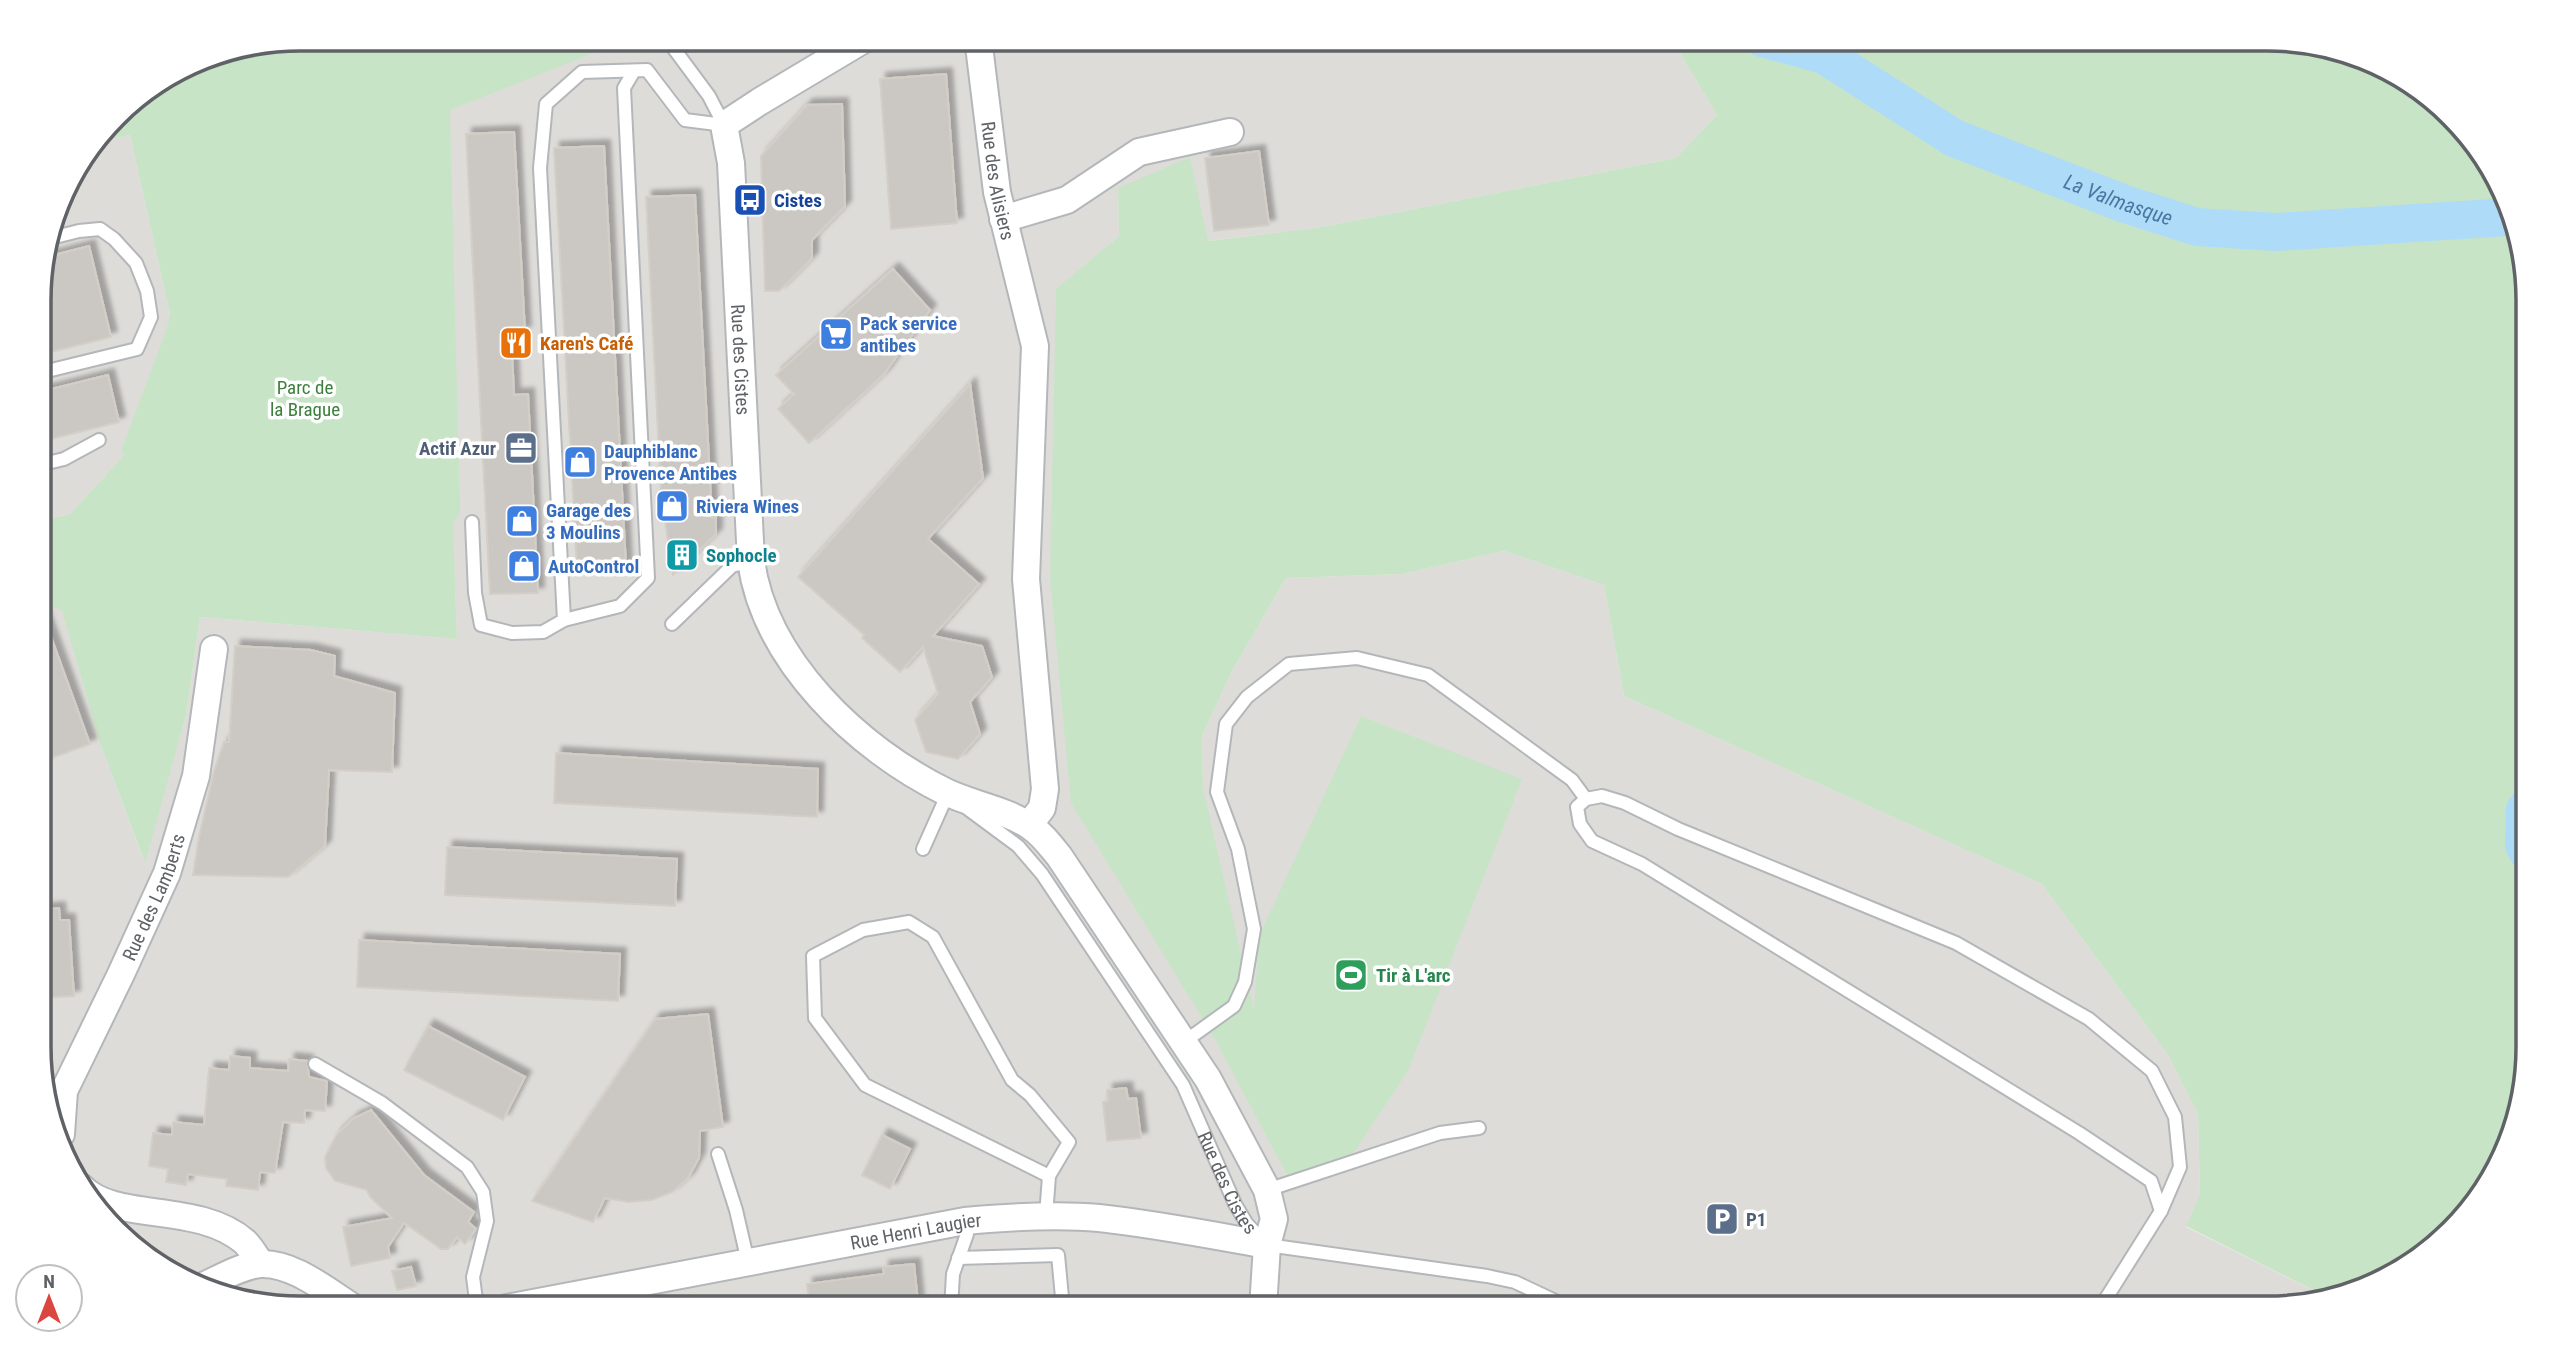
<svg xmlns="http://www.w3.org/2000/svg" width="2567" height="1347" font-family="'Roboto Condensed',sans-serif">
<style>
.industrial{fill:#dedcd9}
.green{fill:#c8e4c6}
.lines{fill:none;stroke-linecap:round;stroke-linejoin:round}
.river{stroke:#aedcf8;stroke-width:38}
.building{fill:#cbc8c4;stroke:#d4cfc6;stroke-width:2;filter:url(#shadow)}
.service-casing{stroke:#b4b7ba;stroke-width:16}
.minor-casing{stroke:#b4b7ba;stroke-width:30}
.service{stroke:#fff;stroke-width:12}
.minor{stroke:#fff;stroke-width:26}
.labels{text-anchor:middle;stroke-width:7;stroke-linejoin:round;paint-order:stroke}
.street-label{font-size:19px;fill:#5f6266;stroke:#fff}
.transit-label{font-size:19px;font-weight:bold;fill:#164399;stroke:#fff;text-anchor:start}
.shop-label{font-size:19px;font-weight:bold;fill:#366cbe;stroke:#fff;text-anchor:start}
.food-label{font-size:19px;font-weight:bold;fill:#c56008;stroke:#fff;text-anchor:start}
.park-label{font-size:19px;fill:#3c803c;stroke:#fff}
.service-label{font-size:19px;font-weight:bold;fill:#4e5e75;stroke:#fff;text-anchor:end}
.culture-label{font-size:19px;font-weight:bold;fill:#0d838f;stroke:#fff;text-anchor:start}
.leisure-label{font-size:19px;font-weight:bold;fill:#27864d;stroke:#fff;text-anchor:start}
.water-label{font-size:21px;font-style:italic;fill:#4878a2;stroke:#fff}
.rim{fill:none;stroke:#5f6266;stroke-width:3.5}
</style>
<defs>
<filter id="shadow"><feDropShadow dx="6" dy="-6" stdDeviation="2" flood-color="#0004"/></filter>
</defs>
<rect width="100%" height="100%" fill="#efede7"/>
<g class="industrial">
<path d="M1664 38 1672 40 1717 115 1676 158 1316 228 1207 241 1118 188 1119 236 1056 290 1203 788 1202 736 1232 671 1286 578 1402 574 1504 551 1604 585 1624 696 2042 884 2168 1055 2198 1114 2200 1194 2186 1227 2331 1299 2284 1308H300L184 1281 128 1244 83 1193 41 1082 40 600 62 610 100 743 144 861 186 715 200 617 457 639 437 115 627 39Z"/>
<path d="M130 135 170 314 148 429 70 514 40 521 39 282 66 184 97 142Z"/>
</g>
<g class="green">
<path d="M624 38 626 40 450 110 460 514 453 522 457 639 200 617 186 715 145 863 100 743 62 611 40 600V521L70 514 125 454 121 451 166 331 170 314 130 135 97 142 127 104 200 58 300 39Z"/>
<path d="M2267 38 2383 66 2440 104 2484 154 2526 266 2528 1048 2501 1163 2463 1220 2412 1265 2351 1295 2331 1299 2186 1226 2200 1194 2198 1114 2168 1055 2042 884 1624 696 1604 585 1504 551 1402 574 1286 578 1232 671 1202 736 1203 788 1254 1010 1259 936 1361 716 1522 779 1408 1071 1352 1155 1287 1175 1215 1039 1071 803 1050 578 1056 289 1119 236 1118 188 1190 157 1208 241 1316 228 1676 158 1717 115 1672 40 1664 39Z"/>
</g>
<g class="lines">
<g class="river">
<path id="s1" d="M1762 38 1824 55 1954 138 2125 204 2197 227 2276 232 2508 217"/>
<path d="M2528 806 2525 810 2524 844 2528 853"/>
</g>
</g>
<g class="building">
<path d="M946 74 957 223 891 229 880 79Z"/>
<path d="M842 104 845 206 812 240V258L779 291H765L761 156 807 105Z"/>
<path d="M514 132 525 332H511L514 395 528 394 538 593 490 594 466 134Z"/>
<path d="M604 146 626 567 577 569 554 148Z"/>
<path d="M1259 151 1269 225 1214 231 1205 158Z"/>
<path d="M695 195 712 518H716V534L673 575 664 513H662L646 197Z"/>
<path d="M89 246 111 337 39 355V282L46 257Z"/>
<path d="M893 269 930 310 884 374 809 443 778 409 794 394 776 375Z"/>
<path d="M108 375 119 422 39 442V392Z"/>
<path d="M970 384 983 478 928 539 979 584 933 636 982 646 992 677 970 702 980 734 958 759 926 752 915 720 938 694 923 647 900 672 862 638 864 635 798 577Z"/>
<path d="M40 612H42L90 744 40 762Z"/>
<path d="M235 646 311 650 335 656 334 676 395 693 392 772 329 770 325 846 288 877 193 875 199 837 214 771 224 742H229Z"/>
<path d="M556 753 818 769 817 817 554 803Z"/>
<path d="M447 847 677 859 675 906 445 895Z"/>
<path d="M59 908 60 920H69L74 996 41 998 40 910Z"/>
<path d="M359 940 620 954 618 1001 357 987Z"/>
<path d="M708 1014 723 1127 700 1131 699 1158 688 1178 672 1192 652 1200 628 1202 605 1198 593 1222 532 1201 655 1019Z"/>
<path d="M428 1026 525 1077 503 1120 404 1070Z"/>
<path d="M230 1056 250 1058V1068L288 1071 289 1059 307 1061 309 1077 327 1081 325 1111 305 1110 304 1123 283 1122 275 1173 260 1172 258 1190 226 1186 227 1179 188 1174 186 1185 166 1182 168 1169 149 1166 153 1133 172 1135 173 1122 204 1125 209 1068 229 1070Z"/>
<path d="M1126 1088 1128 1099 1136 1098 1141 1138 1107 1141 1103 1102 1108 1101 1107 1090Z"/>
<path d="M371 1110 424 1175 474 1212 468 1222 476 1229 465 1244 457 1237 448 1249H441L404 1223 388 1247 390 1258 351 1266 343 1227 392 1218 370 1197 367 1190 335 1181 326 1168 325 1157 337 1134 354 1118Z"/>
<path d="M882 1135 910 1149 890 1189 862 1175Z"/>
<path d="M914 1264 918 1303 888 1308H810L807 1284 884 1274 883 1267Z"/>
<path d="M411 1267 416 1286 397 1290 392 1271Z"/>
</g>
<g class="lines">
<defs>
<g id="service">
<path d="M666 38 709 96 724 125"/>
<path d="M39 373 137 349 151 317 147 291 136 263 114 239 100 229 79 231 51 238"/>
<path d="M39 465 64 459 99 440"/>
<path d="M472 522 475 593 481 625 512 633 543 632 564 620 540 168 546 104 582 72 647 70 685 120 724 125"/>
<path d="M564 620 620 606 648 578 624 88 634 71"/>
<path d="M672 624 732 566 751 561"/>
<path d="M1602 796 1625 803 1678 829 1956 943 2089 1019 2152 1071 2175 1117 2180 1167 2161 1211 2151 1181 2079 1133 1642 864 1592 841 1580 824 1577 807 1586 799Z"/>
<path id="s2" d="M968 809 1018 846 1042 874 1183 1085 1235 1204 1247 1224 1267 1245 1487 1276 1515 1282 1570 1308"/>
<path d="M923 849 948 793 951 796"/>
<path d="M1184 1042 1234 1006 1245 982 1254 929 1238 849 1217 792 1226 724 1247 697 1289 664 1357 658 1428 675 1572 780 1586 799"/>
<path d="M315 1064 382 1103 467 1167 483 1192 487 1221 473 1277 477 1308"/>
<path d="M718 1154 736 1210 748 1262"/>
<path d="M1267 1190 1440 1133 1479 1128"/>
<path d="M1046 1216 1049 1176 865 1085 815 1018 813 956 863 930 909 922 933 937 1012 1080 1030 1095 1069 1142 1049 1176"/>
<path d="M958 1258 1058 1255 1063 1308"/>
<path d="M951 1308 953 1274 967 1234 965 1221"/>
<path d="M2100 1308 2161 1211"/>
</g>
<g id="minor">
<path id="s3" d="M866 38 759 102 724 125 731 163 751 561C765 661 858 749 946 792 973 805 1004 809 1030 826 1042 834 1050 845 1059 856L1208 1079 1267 1190 1274 1219 1267 1245 1263 1308"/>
<path id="s4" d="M978 38 997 192 1035 346 1026 579 1045 789 1042 808 1029 825"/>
<path d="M1003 219 1067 200 1139 152 1230 132"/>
<path id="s5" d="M61 1134 64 1091 121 974 167 873 196 776 214 649"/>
<path d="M81 1187C115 1223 198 1201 245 1242 251 1248 256 1257 261 1264"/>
<path d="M203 1286C221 1278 241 1266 260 1264 293 1262 328 1292 354 1308"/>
<path id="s6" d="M507 1308 965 1221C1009 1217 1054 1214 1099 1218 1155 1224 1211 1235 1267 1245"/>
</g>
</defs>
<use href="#service" class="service-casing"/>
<use href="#minor" class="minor-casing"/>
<use href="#service" class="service"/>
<use href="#minor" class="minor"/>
</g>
<defs>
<symbol id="bus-square" viewBox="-11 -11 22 22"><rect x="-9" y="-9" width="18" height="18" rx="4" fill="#1a4fb4" stroke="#fff"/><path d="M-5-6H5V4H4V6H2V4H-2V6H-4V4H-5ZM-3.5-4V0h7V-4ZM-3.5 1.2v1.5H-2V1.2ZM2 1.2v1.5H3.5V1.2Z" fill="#fff"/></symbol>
<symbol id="supermarket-square" viewBox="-11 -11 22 22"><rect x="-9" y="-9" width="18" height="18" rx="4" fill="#3f7fe0" stroke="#fff"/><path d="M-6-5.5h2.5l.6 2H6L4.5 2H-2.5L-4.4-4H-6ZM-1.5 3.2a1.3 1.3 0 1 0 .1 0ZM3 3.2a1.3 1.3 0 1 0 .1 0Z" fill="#fff"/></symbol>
<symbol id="restaurant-square" viewBox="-11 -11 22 22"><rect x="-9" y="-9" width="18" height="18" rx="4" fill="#e8710a" stroke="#fff"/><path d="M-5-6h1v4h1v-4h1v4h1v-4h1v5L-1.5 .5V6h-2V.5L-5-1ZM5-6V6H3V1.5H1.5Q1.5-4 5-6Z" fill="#fff"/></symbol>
<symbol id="office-square" viewBox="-11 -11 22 22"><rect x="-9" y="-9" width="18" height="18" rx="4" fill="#5c6f8a" stroke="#fff"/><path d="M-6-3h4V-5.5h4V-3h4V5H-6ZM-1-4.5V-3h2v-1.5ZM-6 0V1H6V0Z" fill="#fff"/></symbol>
<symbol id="shop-square" viewBox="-11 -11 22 22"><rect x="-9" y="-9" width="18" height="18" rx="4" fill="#3f7fe0" stroke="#fff"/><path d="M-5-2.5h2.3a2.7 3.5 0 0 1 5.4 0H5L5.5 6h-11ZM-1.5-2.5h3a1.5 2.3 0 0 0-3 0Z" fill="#fff"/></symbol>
<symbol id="building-square" viewBox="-11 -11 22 22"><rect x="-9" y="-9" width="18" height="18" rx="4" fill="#0f9aa8" stroke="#fff"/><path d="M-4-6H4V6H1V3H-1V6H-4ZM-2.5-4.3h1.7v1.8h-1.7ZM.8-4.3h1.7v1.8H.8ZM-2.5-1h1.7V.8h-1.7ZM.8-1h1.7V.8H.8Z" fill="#fff"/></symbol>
<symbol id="stadium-square" viewBox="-11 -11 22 22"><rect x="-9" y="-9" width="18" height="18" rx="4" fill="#2e9e5b" stroke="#fff"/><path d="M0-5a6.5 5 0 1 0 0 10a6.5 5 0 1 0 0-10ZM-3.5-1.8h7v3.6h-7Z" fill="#fff"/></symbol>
<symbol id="parking-square" viewBox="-11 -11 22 22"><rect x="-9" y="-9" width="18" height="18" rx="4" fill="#5c6f8a" stroke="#fff"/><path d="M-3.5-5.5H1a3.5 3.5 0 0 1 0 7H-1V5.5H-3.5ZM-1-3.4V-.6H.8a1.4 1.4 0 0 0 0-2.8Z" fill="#fff"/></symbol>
</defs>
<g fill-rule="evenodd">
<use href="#bus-square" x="731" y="181" width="38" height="38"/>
<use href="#supermarket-square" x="817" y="315" width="38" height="38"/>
<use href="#restaurant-square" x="497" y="324" width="38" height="38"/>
<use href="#office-square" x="502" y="429" width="38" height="38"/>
<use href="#shop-square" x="561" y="443" width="38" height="38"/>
<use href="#shop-square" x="653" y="487" width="38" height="38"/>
<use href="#shop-square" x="503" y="502" width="38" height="38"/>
<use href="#building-square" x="663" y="536" width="38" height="38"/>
<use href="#shop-square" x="505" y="547" width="38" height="38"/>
<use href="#stadium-square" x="1332" y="956" width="38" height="38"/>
<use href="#parking-square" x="1703" y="1200" width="38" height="38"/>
</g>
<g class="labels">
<g class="street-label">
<text dy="7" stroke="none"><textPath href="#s4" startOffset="144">Rue des Alisiers</textPath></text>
<text dy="7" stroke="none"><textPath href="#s3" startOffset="402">Rue des Cistes</textPath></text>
<text dy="7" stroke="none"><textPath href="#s5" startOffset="257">Rue des Lamberts</textPath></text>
<text dy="7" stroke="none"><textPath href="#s2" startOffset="460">Rue des Cistes</textPath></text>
<text dy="7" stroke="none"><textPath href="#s6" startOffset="416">Rue Henri Laugier</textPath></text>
</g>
<g class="transit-label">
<text x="774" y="207">Cistes</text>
</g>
<g class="shop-label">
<text x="860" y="330">Pack service<tspan x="860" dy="22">antibes</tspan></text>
<text x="604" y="458">Dauphiblanc<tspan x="604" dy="22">Provence Antibes</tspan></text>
<text x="696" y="513">Riviera Wines</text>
<text x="546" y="517">Garage des<tspan x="546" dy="22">3 Moulins</tspan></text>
<text x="548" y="573">AutoControl</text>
</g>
<g class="food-label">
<text x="540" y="350">Karen's Café</text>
</g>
<g class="park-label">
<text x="305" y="394">Parc de<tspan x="305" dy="22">la Brague</tspan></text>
</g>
<g class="service-label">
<text x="496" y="455">Actif Azur</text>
<text x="1746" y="1226" text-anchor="start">P1</text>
</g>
<g class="culture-label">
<text x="706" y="562">Sophocle</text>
</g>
<g class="leisure-label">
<text x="1376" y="982">Tir à L'arc</text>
</g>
<g class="water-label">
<text dy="7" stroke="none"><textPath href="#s1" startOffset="394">La Valmasque</textPath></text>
</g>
</g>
<path d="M0 0H2567V1347H0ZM300 51H2267A249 249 0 0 1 2516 300V1047A249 249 0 0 1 2267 1296H300A249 249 0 0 1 51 1047V300A249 249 0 0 1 300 51Z" fill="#fff" fill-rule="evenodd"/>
<path class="rim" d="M300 51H2267A249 249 0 0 1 2516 300V1047A249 249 0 0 1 2267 1296H300A249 249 0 0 1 51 1047V300A249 249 0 0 1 300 51Z"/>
<g transform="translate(49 1298)"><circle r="33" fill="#ffffff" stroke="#bfc0c2" stroke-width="2"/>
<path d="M0-5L12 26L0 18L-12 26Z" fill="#db4641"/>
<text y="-10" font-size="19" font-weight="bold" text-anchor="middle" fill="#5f6266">N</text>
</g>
</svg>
